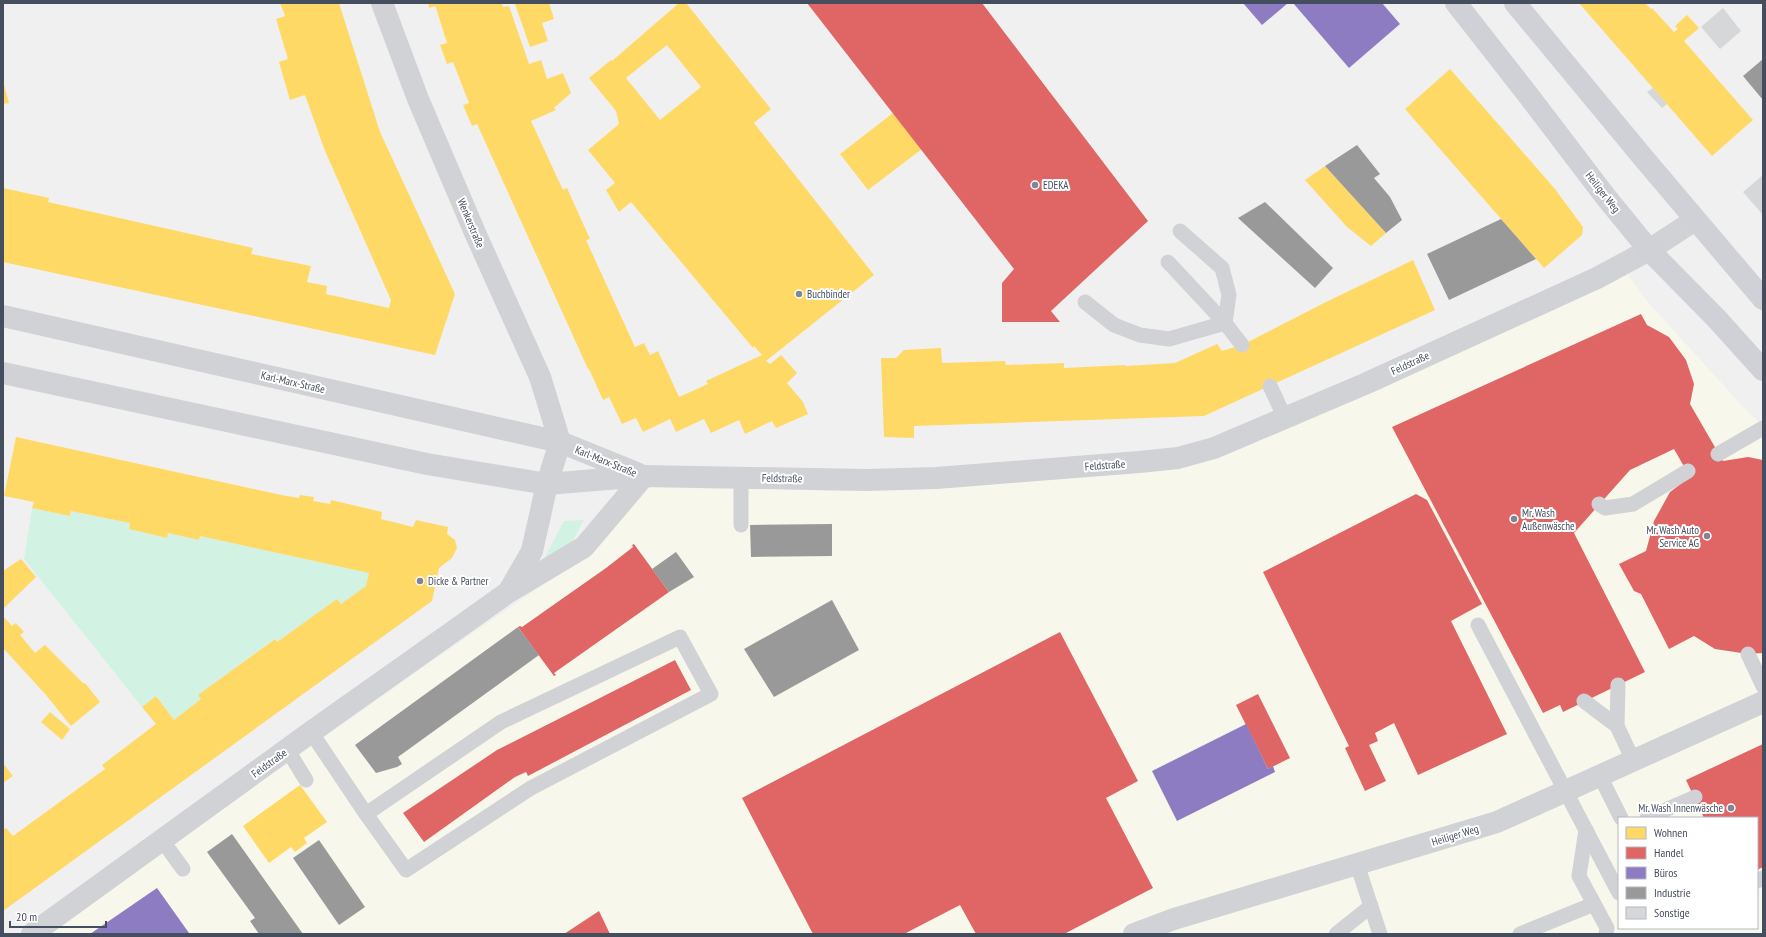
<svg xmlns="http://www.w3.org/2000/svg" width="1766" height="937" font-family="'PT Sans Narrow',sans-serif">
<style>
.commercial{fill:#f8f7eb;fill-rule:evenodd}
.green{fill:#d2f2e4}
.homes{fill:#ffd966;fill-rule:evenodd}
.shops{fill:#e06666}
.offices{fill:#8e7cc3}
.industry{fill:#999}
.building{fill:#d6d7d9}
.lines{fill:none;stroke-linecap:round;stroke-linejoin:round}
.service{stroke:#d1d2d6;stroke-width:15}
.minor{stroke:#d1d2d6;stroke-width:22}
.secondary{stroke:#cfd1d6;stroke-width:22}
.poi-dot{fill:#818792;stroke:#fff;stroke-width:1.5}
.labels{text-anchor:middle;stroke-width:4;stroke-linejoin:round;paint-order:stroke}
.poi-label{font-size:11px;fill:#454e5f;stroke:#fff;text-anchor:start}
.street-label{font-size:11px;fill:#454e5f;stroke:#fff}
</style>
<rect width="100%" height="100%" fill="#f1f0f0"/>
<path class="commercial" d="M1626 272 1645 299 1743 407 1763 426V934H46L438 657 597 548 612 494 646 484 830 491 917 490 1162 471 1217 459 1383 388ZM1619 818H1757V928H1619Z"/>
<g class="green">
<path d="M32 508 70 516 71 511 130 523 129 529 167 538 168 533 199 540 200 536 369 573 366 586 341 604 337 599 277 642 274 639 198 695 201 699 174 720 156 696 142 707 24 559Z"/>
<path d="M584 520 571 544 543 561 564 521Z"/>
</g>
<g class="homes">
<path d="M280 3H339L380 132 455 294 435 355 3 262V188L49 198 48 202 253 248 251 254 311 266 307 282 327 286 326 294 389 308 391 300 325 151 305 95 290 100 279 62 288 59 276 19 285 16Z"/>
<path d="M428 3H502L503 7 509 6 529 64 541 60 547 79 563 73 571 93 554 108 556 110 531 121 563 190 567 188 590 239 586 240 635 347 644 343 650 355 658 351 679 397 708 384 706 381 762 355 754 346 753 348 631 202 619 212 606 190 615 183 588 150 619 124 616 111 589 78 611 60 612 61 679 3H686L771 109 754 123 874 275 766 361 770 364 781 355 797 373 787 383 803 402 808 414 776 428 772 421 745 434 739 420 711 433 704 419 676 432 670 419 643 432 636 418 622 424 609 397 603 400 589 369H588L477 124 472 126 463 105 469 103 453 62 447 64 440 45 447 43 436 8 435 6 429 8ZM667 45 701 87 660 120 626 78Z"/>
<path d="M518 3H549L554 19 542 23 548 41 530 47 515 4Z"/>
<path d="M1579 3H1645L1651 9 1652 8 1674 32 1678 29 1675 26 1687 15 1699 28 1684 41 1753 120 1712 156Z"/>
<path d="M1450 69 1555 189 1583 227 1582 235 1544 268 1405 109Z"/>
<path d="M3 81 9 103 3 104Z"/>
<path d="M893 113 922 149 868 190 840 154Z"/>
<path d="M1325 166 1386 233 1371 246 1347 227 1305 180Z"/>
<path d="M1413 260 1435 310 1204 416 914 426V438L884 437 881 358H896L904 350 941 348 942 363 1005 361 1006 365 1064 363V368L1125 365V366L1175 363 1217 344 1222 351 1242 345 1324 303Z"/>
<path d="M16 437 281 495 299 498 300 495 314 497 313 501 330 504 331 500 382 512 381 519 413 527 416 520 448 527 447 534 455 540 457 548 452 558 439 568 432 601 3 911V830L6 828 13 836 105 769 102 765 156 724 142 707 156 696 174 720 201 699 198 695 275 639 277 642 337 599 341 604 366 586 369 573 200 536 199 540 168 533 167 538 129 529 130 523 71 511 70 516 32 508 34 502 4 496Z"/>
<path d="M21 559 36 577 3 609V571Z"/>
<path d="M3 616 12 626 16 623 24 632 20 635 35 653 45 645 84 684 85 683 100 702 71 726 46 695 3 648Z"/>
<path d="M50 712 70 729 62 740 41 722Z"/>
<path d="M3 763 13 776 3 783Z"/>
<path d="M300 785 327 822 304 838 307 843 295 852 291 847 269 863 243 826Z"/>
</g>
<g class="shops">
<path d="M807 3H982L1148 221 1051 311 1060 322H1002V283L1014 269Z"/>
<path d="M1641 314 1647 325 1669 337 1686 360 1694 384 1690 404 1723 461 1748 457 1763 460V653L1748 654 1715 649 1694 636 1669 649 1641 594 1634 591 1619 564 1646 551 1654 521 1670 492 1690 477 1674 449 1630 470 1574 533 1645 672 1563 712 1560 705 1543 713 1392 427Z"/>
<path d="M1416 494 1427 500 1482 604 1451 621 1507 734 1418 775 1394 723 1375 733 1378 741 1369 745 1386 781 1365 791 1345 748 1349 746 1263 572Z"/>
<path d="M634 544 669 592 554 673 556 675 554 676 518 627 520 626 522 627 606 568 633 547 632 545Z"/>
<path d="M1060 632 1138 781 1106 798 1153 888 1064 934H976L960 905 904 934H813L742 798Z"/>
<path d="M675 660 691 690 528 776 526 772 515 777 424 842 403 813 497 750Z"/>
<path d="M1258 694 1290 758 1268 769 1236 705Z"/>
<path d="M1763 744V867L1757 870V818H1704L1686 780Z"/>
<path d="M599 911 610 934H564Z"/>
</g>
<g class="offices">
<path d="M1243 3H1288L1262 25Z"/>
<path d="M1293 3H1382L1400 24 1349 68Z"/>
<path d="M1246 724 1268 769 1273 766 1275 772 1177 821 1152 771Z"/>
<path d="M157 888 189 933 187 934H90Z"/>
</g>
<g class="industry">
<path d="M1763 59V100L1743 76Z"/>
<path d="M1357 145 1380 174 1374 178 1390 197 1402 220 1386 233 1325 166Z"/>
<path d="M1265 202 1333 268 1315 288 1238 218Z"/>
<path d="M1501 219 1536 259 1449 300 1427 254Z"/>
<path d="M832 524V556L751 557 750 525Z"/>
<path d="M676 552 694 577 669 592 652 569Z"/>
<path d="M832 600 859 650 774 697 744 649Z"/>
<path d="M518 627 539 655 398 757 402 764 397 767 376 773 355 745Z"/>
<path d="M232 834 303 934H259L250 921 255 918 207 852Z"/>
<path d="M319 840 365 907 339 925 293 858Z"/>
</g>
<g class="building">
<path d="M1723 8 1741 31 1720 49 1701 27Z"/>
<path d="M1653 88 1667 104 1662 108 1647 92Z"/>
<path d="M1763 175V215L1743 192Z"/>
</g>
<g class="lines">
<g class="service">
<path d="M1168 262 1225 323 1242 345"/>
<path d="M1085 302 1114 325 1140 335 1169 339 1225 323 1229 295 1222 268 1180 231"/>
<path d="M1270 386 1285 418"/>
<path d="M1718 454 1763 428"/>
<path d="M741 477V525"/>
<path d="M1599 504 1605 508 1633 504 1688 471"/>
<path d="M1478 625 1619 893"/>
<path d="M680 637 711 694 531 788 406 870 366 814 501 722Z"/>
<path d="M1748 654 1763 686"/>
<path d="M1584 701 1617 726 1633 760"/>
<path d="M1617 726 1618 685"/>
<path d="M311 732 366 814"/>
<path d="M287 749 306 780"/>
<path d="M1600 776 1621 818"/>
<path d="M1647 818 1695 797"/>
<path d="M1586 830 1579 876 1607 928 1606 934"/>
<path d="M162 840 183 869"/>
<path d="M1357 864 1380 934"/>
<path d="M1757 881 1763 878"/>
<path d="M1336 934 1371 906"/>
<path d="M1520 934 1594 904"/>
</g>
<g class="minor">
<path d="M382 3 418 99 476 235 540 377 560 442"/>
<path d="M3 316 560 442 639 474"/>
<path d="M3 373 427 464 547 484 644 476 867 480 936 478 1139 462 1178 458 1214 448 1367 383 1597 278 1649 250 1695 220"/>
<path d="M509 591 532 551 547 484 560 442"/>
<path d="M32 934 311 732 465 623 507 593 584 547 644 476"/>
<path d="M1134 934 1174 919 1497 822 1763 702"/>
</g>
<g class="secondary">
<path d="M1456 3 1525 91 1605 196 1649 250 1716 318 1763 370"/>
<path d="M1515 3 1646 161 1763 299"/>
</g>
</g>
<g class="poi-dot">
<circle cx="1035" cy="185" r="4"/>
<circle cx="799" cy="294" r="4"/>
<circle cx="1514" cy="519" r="4"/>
<circle cx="1707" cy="536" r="4"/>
<circle cx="420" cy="581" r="4"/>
<circle cx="1731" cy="808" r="4"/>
</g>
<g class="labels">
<g class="poi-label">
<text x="1043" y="189">EDEKA</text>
<text x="807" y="298">Buchbinder</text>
<text x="1522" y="517">Mr. Wash<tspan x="1522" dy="13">Außenwäsche</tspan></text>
<text x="1699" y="534" text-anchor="end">Mr. Wash Auto<tspan x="1699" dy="13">Service AG</tspan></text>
<text x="428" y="585">Dicke &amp; Partner</text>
<text x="1723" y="812" text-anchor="end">Mr. Wash Innenwäsche</text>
</g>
<g class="street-label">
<text transform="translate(1603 192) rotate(52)" y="4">Heiliger Weg</text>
<text transform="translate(471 223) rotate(67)" y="4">Wenkerstraße</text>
<text transform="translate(1410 363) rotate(-25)" y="4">Feldstraße</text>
<text transform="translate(293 382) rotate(13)" y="4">Karl-Marx-Straße</text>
<text transform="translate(606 461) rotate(22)" y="4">Karl-Marx-Straße</text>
<text transform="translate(1105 465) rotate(-4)" y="4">Feldstraße</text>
<text transform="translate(782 478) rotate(1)" y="4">Feldstraße</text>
<text transform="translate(269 763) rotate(-36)" y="4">Feldstraße</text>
<text transform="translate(1455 835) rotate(-17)" y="4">Heiliger Weg</text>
</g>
</g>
<rect width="1766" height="937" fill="none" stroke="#454e5f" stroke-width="8"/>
<rect x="1618" y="817" width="140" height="112" fill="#ffffff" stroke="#b5b8bf"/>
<rect x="1626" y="827" width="20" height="12" fill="#ffd966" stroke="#b5b8bf"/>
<text x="1654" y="837" font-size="12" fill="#454e5f">Wohnen</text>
<rect x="1626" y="847" width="20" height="12" fill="#e06666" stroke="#b5b8bf"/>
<text x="1654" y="857" font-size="12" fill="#454e5f">Handel</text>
<rect x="1626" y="867" width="20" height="12" fill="#8e7cc3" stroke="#b5b8bf"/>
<text x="1654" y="877" font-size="12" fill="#454e5f">Büros</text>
<rect x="1626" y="887" width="20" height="12" fill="#999999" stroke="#b5b8bf"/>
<text x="1654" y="897" font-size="12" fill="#454e5f">Industrie</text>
<rect x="1626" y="907" width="20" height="12" fill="#d6d7d9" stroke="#b5b8bf"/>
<text x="1654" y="917" font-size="12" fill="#454e5f">Sonstige</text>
<path d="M10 921v6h96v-6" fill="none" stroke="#454e5f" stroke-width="2"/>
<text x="16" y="921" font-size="12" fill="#454e5f" stroke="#ffffff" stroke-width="3" paint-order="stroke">20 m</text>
</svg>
